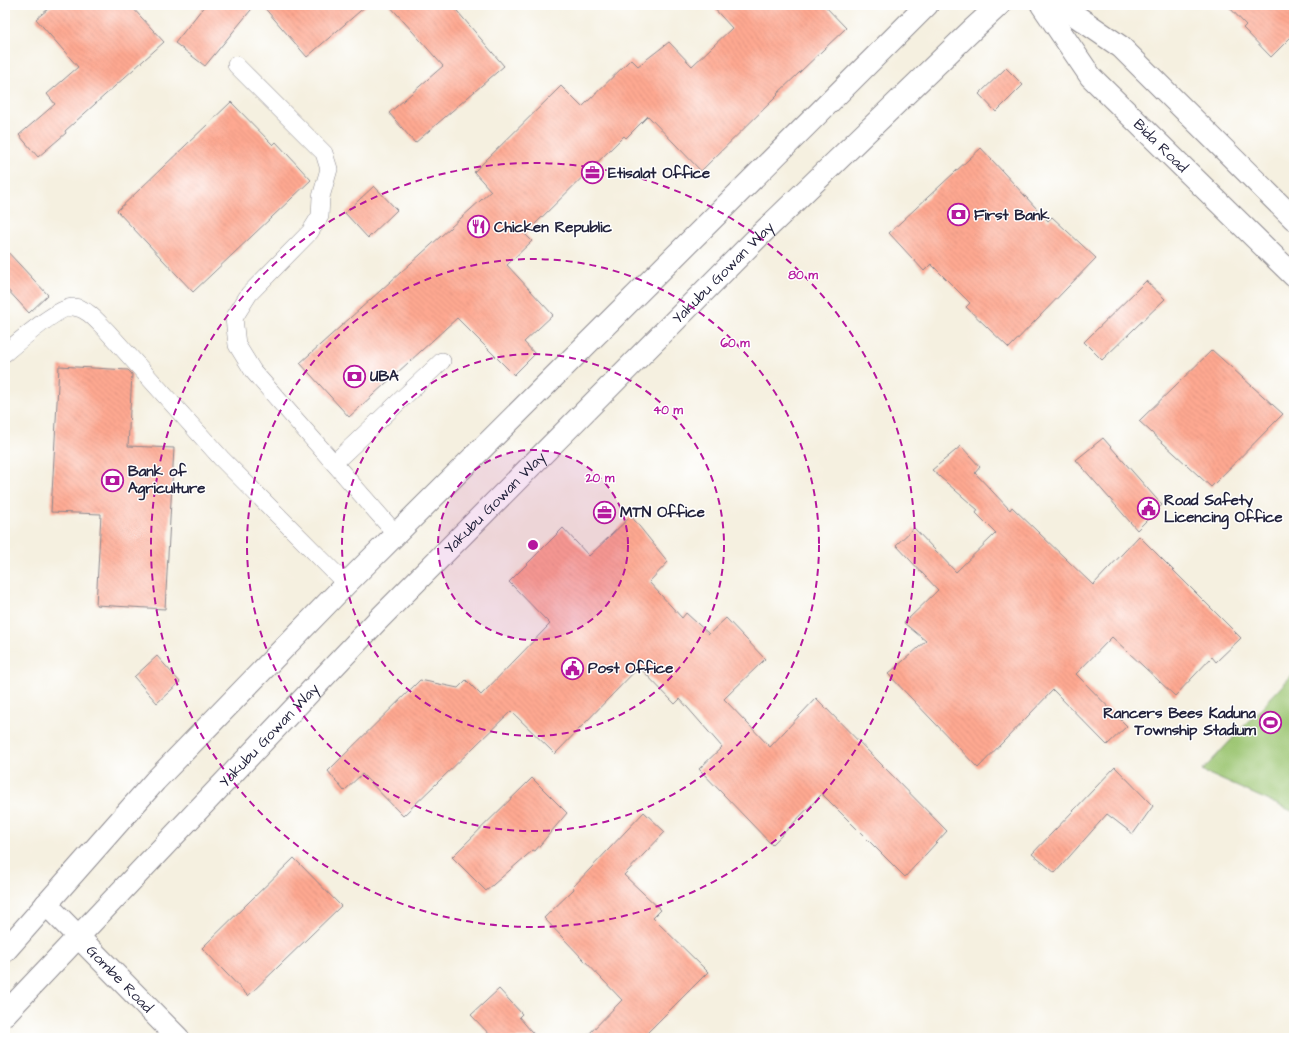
<svg xmlns="http://www.w3.org/2000/svg" width="1299" height="1043" font-family="'Architects Daughter',sans-serif">
<style>
.garden{fill:#9dc673;stroke:#607457}
.building{fill:url(#building-back-hatch)}
.lines{fill:none;stroke-linecap:round;stroke-linejoin:round}
.service-casing{stroke:#8c898e;stroke-width:18}
.minor-casing{stroke:#8c898e;stroke-width:24}
.tertiary-casing{stroke:#8c898e;stroke-width:24}
.service{stroke:#fff;stroke-width:17}
.minor{stroke:#fff;stroke-width:22}
.tertiary{stroke:#fff;stroke-width:22}
.ring{fill:none;stroke:#b5179e;stroke-width:2;stroke-dasharray:7 5}
.labels{text-anchor:middle;stroke-width:3;stroke-linejoin:round;paint-order:stroke}
.street-label{font-size:15px;fill:#22223b;stroke:#fff}
.poi-label{font-size:15px;font-weight:bold;fill:#22223b;stroke:#fff;text-anchor:start}
.centre{fill:#b5179e;stroke:#fff;stroke-width:2}
.ring-label{font-size:12px;text-anchor:middle;font-weight:bold;fill:#b5179e;stroke:#fff;stroke-width:3;stroke-linejoin:round;paint-order:stroke}
</style>
<defs>
<pattern id="building-back-hatch" width="6" height="6" patternUnits="userSpaceOnUse"><rect width="6" height="6" fill="#fea891"/><path d="M-1 5l2 2M0 0l6 6M5-1l2 2" fill="none" stroke="#d9907e"/></pattern>
</defs>
<rect width="100%" height="100%" fill="#fff"/>
<filter id="ink" filterUnits="userSpaceOnUse"><feTurbulence type="fractalNoise" baseFrequency=".025" numOctaves="2"/><feDisplacementMap in="SourceGraphic" scale="8" xChannelSelector="R" yChannelSelector="G"/><feConvolveMatrix kernelMatrix="1 2 1 2 8 2 1 2 1" color-interpolation-filters="sRGB"/></filter>
<filter id="wash" filterUnits="userSpaceOnUse"><feTurbulence type="fractalNoise" baseFrequency=".012" numOctaves="4" result="noise"/><feDisplacementMap in="SourceGraphic" scale="16" xChannelSelector="R" yChannelSelector="G"/><feGaussianBlur stdDeviation="0.9" result="paint"/><feColorMatrix in="noise" values="0 0 0 0 0 0 0 0 0 0 0 0 0 0 0 0 0 1.4 0 .05"/><feComposite in="paint" operator="in"/></filter>
<g filter="url(#wash)">
<rect width="100%" height="100%" fill="#f5f0e0"/>
<path class="garden" d="M1294 673V812L1202 771Z"/>
<g id="blocks">
<g class="building">
<path d="M53 5H130L164 42 65 131 66 133 38 157 19 135 55 104 47 94 78 67 36 19Z"/>
<path d="M205 5H255L205 66 175 43Z"/>
<path d="M262 5H367L307 57Z"/>
<path d="M389 5H452L504 66 415 143 389 113 443 66Z"/>
<path d="M711 5H824L846 28 777 94 778 95 701 171 648 116 626 138 624 136 525 234 532 241 507 265 553 315 524 342 535 354 514 375 457 318 349 417 300 363 491 191 474 172 561 86 582 107 631 59 638 66 669 42 692 66 732 28Z"/>
<path d="M1227 5H1294V34L1271 57 1243 28 1246 25Z"/>
<path d="M1006 68 1023 85 996 112 979 94Z"/>
<path d="M231 102 273 145 276 142 311 180 193 292 117 211Z"/>
<path d="M981 148 1048 221 1052 217 1096 258 1009 348 966 307 970 303 931 264 924 271 889 233Z"/>
<path d="M374 186 397 210 368 238 345 213Z"/>
<path d="M5 249 48 295 29 313 5 287Z"/>
<path d="M1146 281 1165 299 1102 360 1084 342Z"/>
<path d="M1212 350 1283 414 1211 487 1139 421Z"/>
<path d="M59 366 128 370 132 374 128 446 174 448 165 609 96 605 101 514 51 512Z"/>
<path d="M1103 438 1162 505 1137 530 1076 460Z"/>
<path d="M961 446 980 467 975 473 1010 510 1012 507 1093 585 1139 536 1241 638 1216 662 1212 657 1175 696 1112 637 1076 674 1127 726 1107 745 1053 690 978 768 888 674 926 641 904 623 938 590 896 545 914 528 956 572 996 533 976 513 978 510 932 470Z"/>
<path d="M631 516 668 562 649 582 682 618 686 613 709 634 726 618 765 659 724 699 770 747 816 698 947 831 905 877 822 794 772 845 699 769 722 747 680 699 675 704 639 667 555 754 511 711 403 816 362 774 344 791 328 771 420 680 458 688 466 680 481 695 550 624 509 582 563 528 589 556Z"/>
<path d="M157 656 180 682 157 703 134 677Z"/>
<path d="M1115 767 1153 806 1133 834 1107 814 1055 873 1032 854Z"/>
<path d="M532 778 567 813 535 851 533 850 486 891 452 857Z"/>
<path d="M644 812 665 832 624 875 661 910 653 918 708 972 642 1038H585L622 1000 544 918 574 889 573 887Z"/>
<path d="M294 858 341 906 248 996 202 948Z"/>
<path d="M499 989 522 1014 519 1017 537 1038H493L471 1015Z"/>
</g>
</g>
</g>
<g filter="url(#ink)">
<use href="#blocks" fill-opacity="0" stroke="#8c898e" stroke-width="1"/>
<g class="lines">
<defs>
<g id="service">
<path d="M236 65 324 153 329 169 321 197 320 216 310 232 249 294 234 318 237 345 253 371 396 534"/>
<path d="M5 353C17 343 60 305 74 307 88 309 96 320 106 330L221 458 346 584"/>
<path d="M334 463 442 361"/>
</g>
<g id="minor">
<path id="s1" d="M46 904 178 1038"/>
</g>
<g id="tertiary">
<path id="s2" d="M1042 5 1091 77 1294 276"/>
<path d="M1060 5 1121 47 1294 219"/>
<path d="M5 951 155 781 346 584 927 5"/>
<path id="s3" d="M5 1014 377 621 760 235 972 30 999 5"/>
</g>
</defs>
<use href="#service" class="service-casing"/>
<use href="#minor" class="minor-casing"/>
<use href="#tertiary" class="tertiary-casing"/>
<use href="#service" class="service"/>
<use href="#minor" class="minor"/>
<use href="#tertiary" class="tertiary"/>
</g>
</g>
<circle cx="533" cy="545" r="95" fill="#b5179e" fill-opacity=".12"/>
<g class="ring">
<circle cx="533" cy="545" r="95"/>
<circle cx="533" cy="545" r="191"/>
<circle cx="533" cy="545" r="286"/>
<circle cx="533" cy="545" r="382"/>
</g>
<defs>
<symbol id="office-ring" viewBox="-11 -11 22 22"><circle r="9.5" fill="#fff" stroke="#b5179e" stroke-width="1.5"/><path d="M-6-3h4V-5.5h4V-3h4V5H-6ZM-1-4.5V-3h2v-1.5ZM-6 0V1H6V0Z" fill="#b5179e"/></symbol>
<symbol id="bank-ring" viewBox="-11 -11 22 22"><circle r="9.5" fill="#fff" stroke="#b5179e" stroke-width="1.5"/><path d="M-6-4H6V4H-6ZM0-2.3a2.3 2.3 0 1 0 0 4.6a2.3 2.3 0 1 0 0-4.6Z" fill="#b5179e"/></symbol>
<symbol id="restaurant-ring" viewBox="-11 -11 22 22"><circle r="9.5" fill="#fff" stroke="#b5179e" stroke-width="1.5"/><path d="M-5-6h1v4h1v-4h1v4h1v-4h1v5L-1.5 .5V6h-2V.5L-5-1ZM5-6V6H3V1.5H1.5Q1.5-4 5-6Z" fill="#b5179e"/></symbol>
<symbol id="civic-ring" viewBox="-11 -11 22 22"><circle r="9.5" fill="#fff" stroke="#b5179e" stroke-width="1.5"/><path d="M-.6-6.5H3V-4.5H.6V-3L4-1V1h2V6H-6V1h2V-1L-.6-3ZM-1.2 2.5V6h2.4V2.5Z" fill="#b5179e"/></symbol>
<symbol id="stadium-ring" viewBox="-11 -11 22 22"><circle r="9.5" fill="#fff" stroke="#b5179e" stroke-width="1.5"/><path d="M0-5a6.5 5 0 1 0 0 10a6.5 5 0 1 0 0-10ZM-3.5-1.8h7v3.6h-7Z" fill="#b5179e"/></symbol>
</defs>
<g fill-rule="evenodd">
<use href="#office-ring" x="580" y="160" width="25" height="25"/>
<use href="#bank-ring" x="946" y="202" width="25" height="25"/>
<use href="#restaurant-ring" x="466" y="214" width="25" height="25"/>
<use href="#bank-ring" x="342" y="364" width="25" height="25"/>
<use href="#bank-ring" x="100" y="468" width="25" height="25"/>
<use href="#civic-ring" x="1136" y="496" width="25" height="25"/>
<use href="#office-ring" x="592" y="500" width="25" height="25"/>
<use href="#civic-ring" x="560" y="656" width="25" height="25"/>
<use href="#stadium-ring" x="1258" y="710" width="25" height="25"/>
</g>
<g class="labels">
<g class="street-label">
<text dy="5" stroke="none"><textPath href="#s2" startOffset="185">Bida Road</textPath></text>
<text dy="5" stroke="none"><textPath href="#s3" startOffset="1032">Yakubu Gowan Way</textPath></text>
<text dy="5" stroke="none"><textPath href="#s3" startOffset="708">Yakubu Gowan Way</textPath></text>
<text dy="5" stroke="none"><textPath href="#s3" startOffset="384">Yakubu Gowan Way</textPath></text>
<text dy="5" stroke="none"><textPath href="#s1" startOffset="105">Gombe Road</textPath></text>
</g>
<g class="poi-label">
<text x="608" y="178">Etisalat Office</text>
<text x="974" y="220">First Bank</text>
<text x="494" y="232">Chicken Republic</text>
<text x="370" y="381">UBA</text>
<text x="128" y="476">Bank of<tspan x="128" dy="17">Agriculture</tspan></text>
<text x="1164" y="505">Road Safety<tspan x="1164" dy="17">Licencing Office</tspan></text>
<text x="620" y="517">MTN Office</text>
<text x="588" y="673">Post Office</text>
<text x="1256" y="718" text-anchor="end">Rancers Bees Kaduna<tspan x="1256" dy="17">Township Stadium</tspan></text>
</g>
</g>
<circle cx="533" cy="545" r="6" class="centre"/>
<g class="ring-label">
<text x="803" y="279">80 m</text>
<text x="735" y="347">60 m</text>
<text x="668" y="414">40 m</text>
<text x="600" y="482">20 m</text>
</g>
<rect width="1299" height="1043" fill="none" stroke="#fff" stroke-width="20"/>
</svg>
